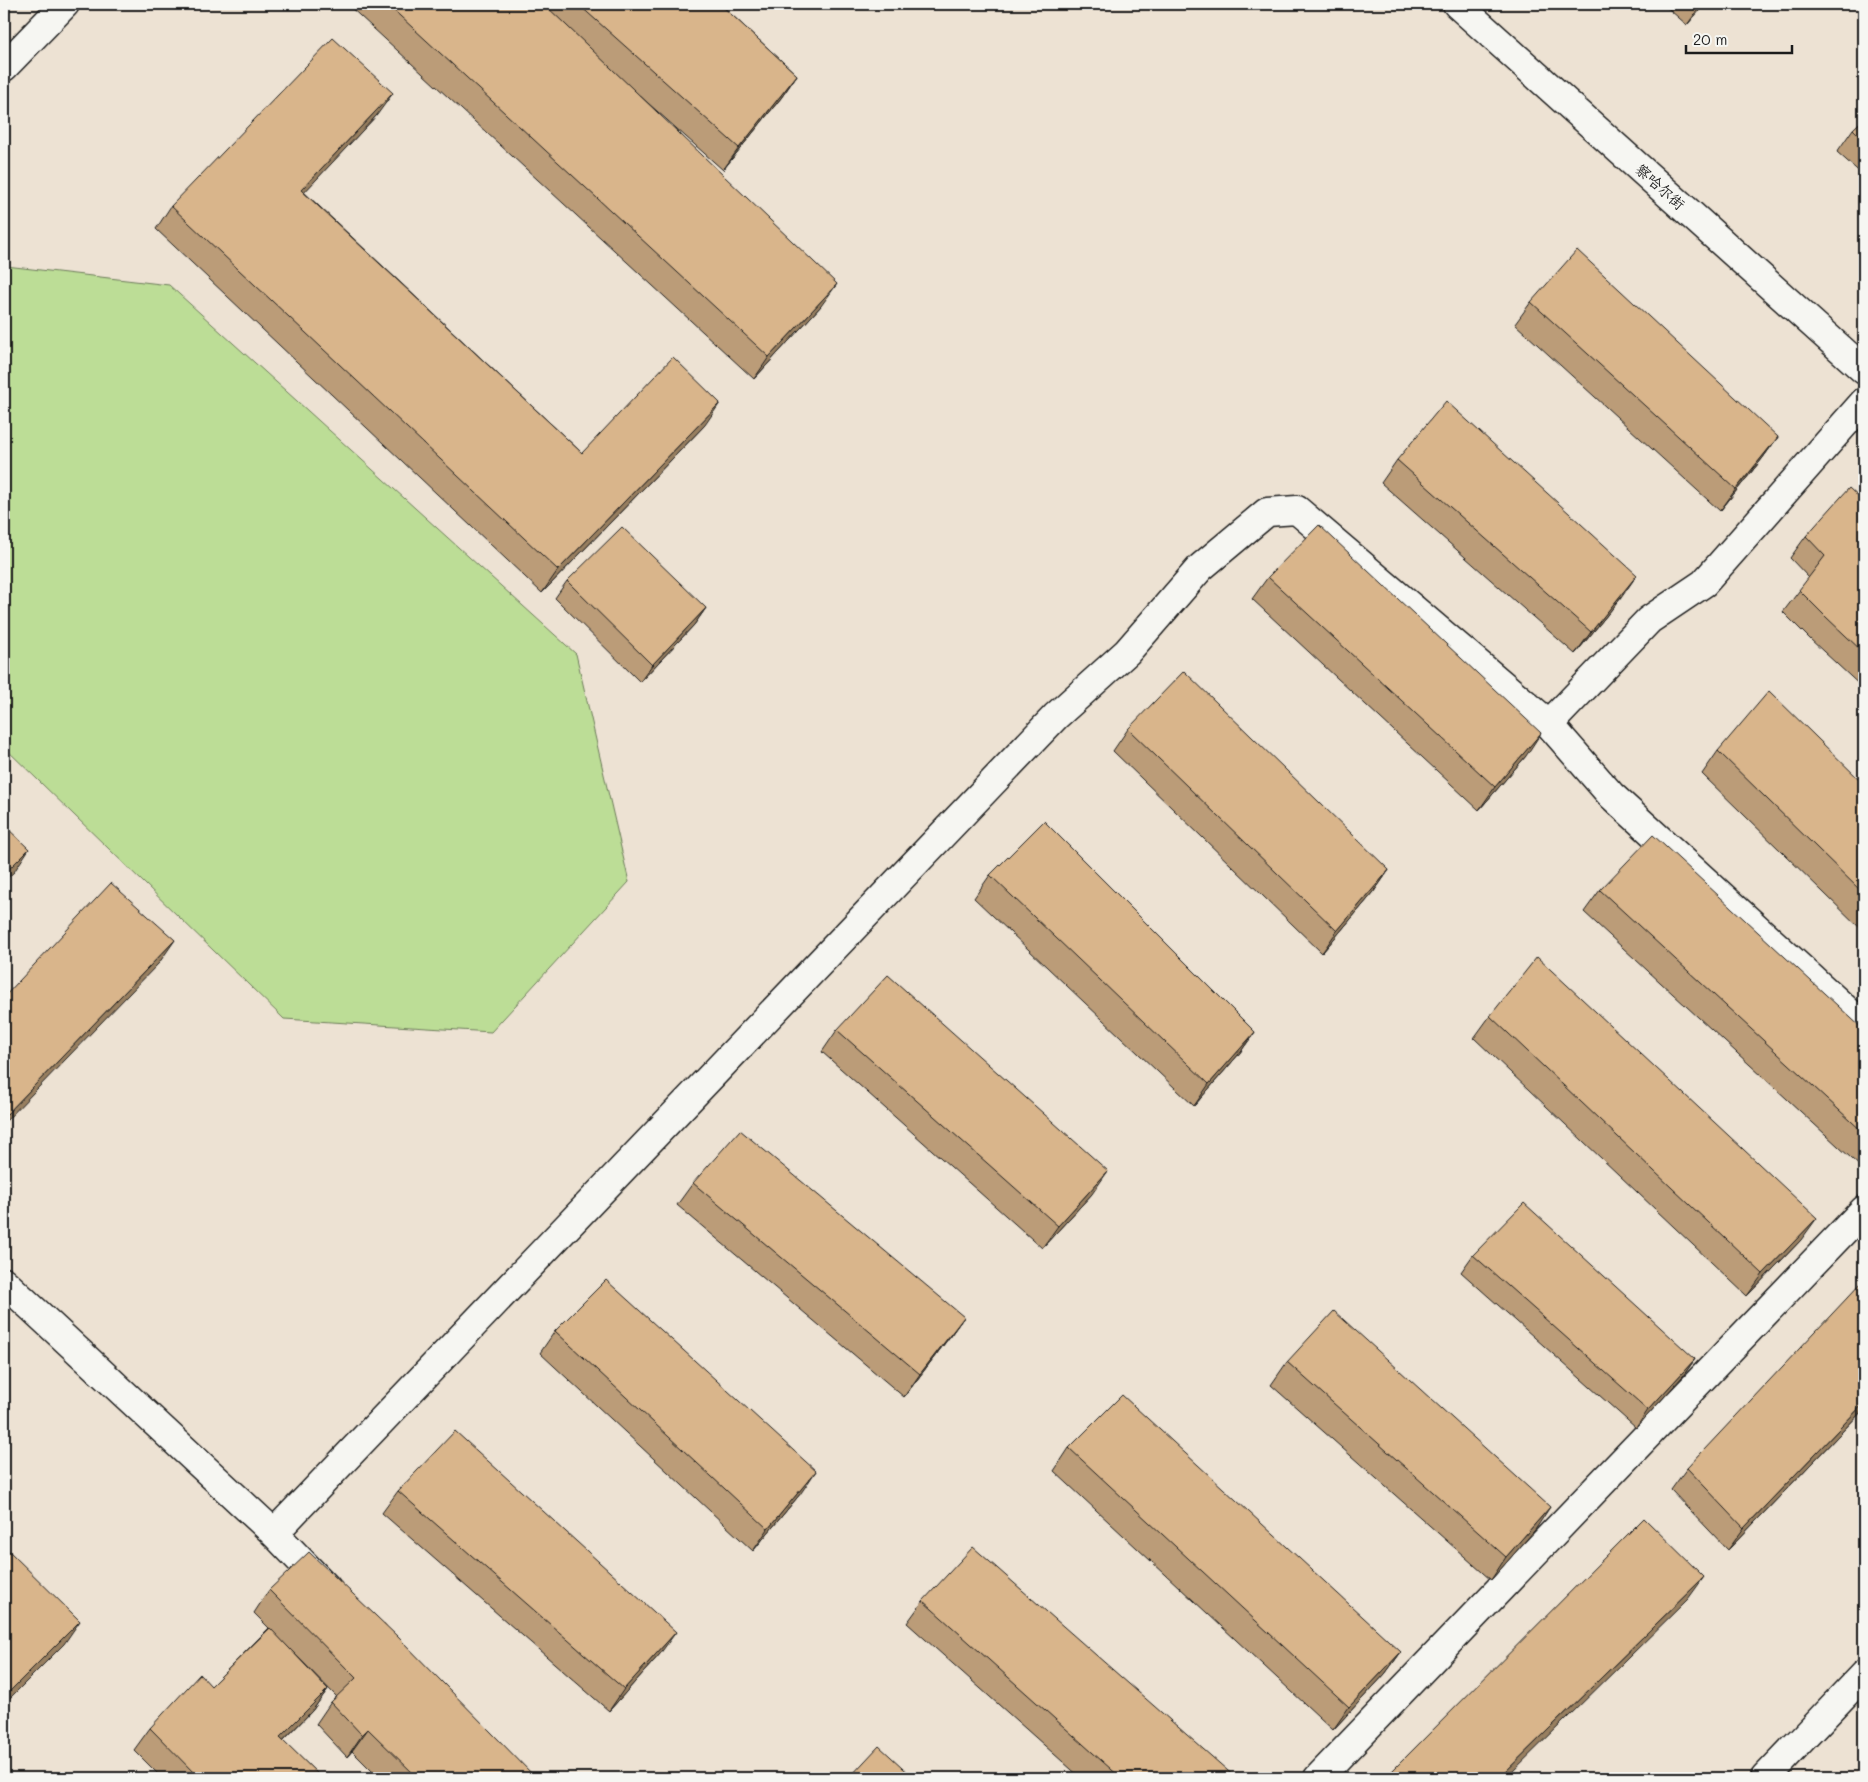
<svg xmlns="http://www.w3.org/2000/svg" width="1868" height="1782" font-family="Mali,'LXGW WenKai TC',sans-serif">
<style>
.pitch{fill:#bcdd96;stroke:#6c7c59}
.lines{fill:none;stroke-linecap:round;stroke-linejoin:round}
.minor-casing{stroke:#1c1c1c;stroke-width:31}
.tertiary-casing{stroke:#1c1c1c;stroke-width:31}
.minor{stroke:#f6f6f2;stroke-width:28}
.tertiary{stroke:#f6f6f2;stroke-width:28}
.wall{fill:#bb9c78;stroke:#1c1c1c}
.shaded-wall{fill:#987f61;stroke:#1c1c1c}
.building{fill:#d9b58b;stroke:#1c1c1c}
.labels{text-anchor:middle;stroke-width:4;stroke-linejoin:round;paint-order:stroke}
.street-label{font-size:15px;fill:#1c1c1c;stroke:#f6f6f2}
</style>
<rect width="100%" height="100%" fill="#ede2d3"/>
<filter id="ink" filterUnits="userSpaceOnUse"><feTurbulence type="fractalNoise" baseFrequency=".02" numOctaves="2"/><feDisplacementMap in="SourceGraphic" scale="10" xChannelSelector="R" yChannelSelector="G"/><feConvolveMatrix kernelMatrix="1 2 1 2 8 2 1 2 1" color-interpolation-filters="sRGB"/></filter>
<g filter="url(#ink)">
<path class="pitch" d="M6 266 169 285 576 654 629 882 491 1032 284 1019 4 747V268Z"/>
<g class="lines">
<defs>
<g id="minor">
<path d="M4 67 65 4"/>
<path d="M1549 724 1649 620 1704 583 1864 402"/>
<path d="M4 1282 274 1533 1056 716 1127 652 1200 568 1267 512 1297 510 1549 724 1611 795 1864 1026"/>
<path d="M274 1533 327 1588"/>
<path d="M1318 1778 1864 1210"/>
</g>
<g id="tertiary">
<path d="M1457 4 1864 370"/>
<path d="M1765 1778 1864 1674"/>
</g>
</defs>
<use href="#minor" class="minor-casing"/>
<use href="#tertiary" class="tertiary-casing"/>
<use href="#minor" class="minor"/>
<use href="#tertiary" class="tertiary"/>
</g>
<g class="wall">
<path d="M347 4H720L797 75 781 98 723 170 639 95 821 306 754 379Z"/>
<path d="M1663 4H1705L1687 25Z"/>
<path d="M377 115 304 192 582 453 705 425 542 593 156 229 171 206Z"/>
<path d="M1864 119V176L1837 152 1853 129Z"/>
<path d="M1531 302 1778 437 1762 459 1720 511 1515 324Z"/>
<path d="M1397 460 1621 598 1575 654 1381 483Z"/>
<path d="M1864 502V689L1810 639 1783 612 1809 578 1790 558 1806 536Z"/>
<path d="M1268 577 1526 756 1479 810 1252 599Z"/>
<path d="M567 581 706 608 694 625 640 682 555 598Z"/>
<path d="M1128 729 1389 870 1373 893 1322 953 1113 751Z"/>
<path d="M1718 751 1864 784V932L1702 774Z"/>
<path d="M990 875 1255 1032 1239 1054 1194 1106 974 898Z"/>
<path d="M1600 890 1864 1030V1170L1584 912Z"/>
<path d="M1490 1016 1801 1240 1747 1296 1474 1038Z"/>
<path d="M837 1030 1092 1194 1042 1248 822 1052Z"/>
<path d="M693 1183 964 1317 948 1339 904 1397 677 1205Z"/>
<path d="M1473 1255 1695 1359 1683 1376 1636 1428 1461 1272Z"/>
<path d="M555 1331 801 1493 753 1551 540 1353Z"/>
<path d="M1287 1362 1535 1530 1491 1580 1271 1385Z"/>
<path d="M1864 1409 1728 1550 1671 1490 1687 1468Z"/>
<path d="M1069 1448 1401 1652 1385 1674 1333 1730 1054 1471Z"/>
<path d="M398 1491 660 1654 609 1711 382 1513Z"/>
<path d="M269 1590 536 1778H379L352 1751 347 1757 316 1724 331 1702 337 1697 292 1651 328 1689 312 1711 283 1741 322 1778H162L134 1750 150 1728 211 1686 269 1628 254 1613Z"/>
<path d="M923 1601 1236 1778H1081L907 1623Z"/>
</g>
<g class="shaded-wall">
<path d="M1702 4H1705L1687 25Z"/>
<path d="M797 75 781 98 723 170 739 148Z"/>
<path d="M393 93 377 115 286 212 301 190Z"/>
<path d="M837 284 821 306 754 379 769 357Z"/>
<path d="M720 403 705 425 542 593 558 570Z"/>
<path d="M1778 437 1762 459 1720 511 1736 489Z"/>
<path d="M1637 575 1621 598 1575 654 1591 632Z"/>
<path d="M706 608 694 625 640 682 652 665Z"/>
<path d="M1541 733 1526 756 1479 810 1495 787Z"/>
<path d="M29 849 14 872 4 881V874Z"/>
<path d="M1389 870 1373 893 1322 953 1337 931Z"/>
<path d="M175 940 159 963 4 1123V1117Z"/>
<path d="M1255 1032 1239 1054 1194 1106 1209 1084Z"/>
<path d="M1108 1171 1092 1194 1042 1248 1058 1226Z"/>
<path d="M1817 1218 1801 1240 1747 1296 1763 1274Z"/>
<path d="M964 1317 948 1339 904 1397 920 1374Z"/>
<path d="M1695 1359 1683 1376 1636 1428 1648 1410Z"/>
<path d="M1864 1403V1409L1728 1550 1744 1528Z"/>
<path d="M816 1471 801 1493 753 1551 768 1529Z"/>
<path d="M1550 1507 1535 1530 1491 1580 1506 1557Z"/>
<path d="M1704 1577 1688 1599 1506 1778H1499Z"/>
<path d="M80 1621 64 1644 4 1704V1697Z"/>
<path d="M676 1632 660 1654 609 1711 624 1689Z"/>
<path d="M1401 1652 1385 1674 1333 1730 1349 1707Z"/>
<path d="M328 1689 312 1711 264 1760 280 1737Z"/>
<path d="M368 1729 352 1751 347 1757 362 1735Z"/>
</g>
<g class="building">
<path d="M387 4H544L837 284 769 357Z"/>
<path d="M578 4H720L797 75 739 148Z"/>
<path d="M333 38 393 93 301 190 582 453 673 357 720 403 558 570 171 206Z"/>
<path d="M1864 119V140L1853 129Z"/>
<path d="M1577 250 1778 437 1736 489 1531 302Z"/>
<path d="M1446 401 1637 575 1591 632 1397 460Z"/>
<path d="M1849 488 1864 502V653L1826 617 1799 590 1825 556 1806 536Z"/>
<path d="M1319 525 1541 733 1495 787 1268 577Z"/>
<path d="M622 527 706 608 652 665 567 581Z"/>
<path d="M1184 671 1389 870 1337 931 1128 729Z"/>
<path d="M1769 691 1864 784V894L1718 751Z"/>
<path d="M1044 821 1255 1032 1209 1084 990 875Z"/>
<path d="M4 825 29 849 4 874Z"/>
<path d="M1653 835 1864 1030V1133L1600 890Z"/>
<path d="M111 883 175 940 4 1117V997Z"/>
<path d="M1537 957 1817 1218 1763 1274 1490 1016Z"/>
<path d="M888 975 1108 1171 1058 1226 837 1030Z"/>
<path d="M740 1130 964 1317 920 1374 693 1183Z"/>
<path d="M1524 1203 1695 1359 1648 1410 1473 1255Z"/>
<path d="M606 1280 816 1471 768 1529 555 1331Z"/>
<path d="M1864 1280V1403L1744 1528 1687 1468Z"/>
<path d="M1334 1311 1550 1507 1506 1557 1287 1362Z"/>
<path d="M1122 1395 1401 1652 1349 1707 1069 1448Z"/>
<path d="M455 1431 676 1632 624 1689 398 1491Z"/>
<path d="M1644 1518 1704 1577 1499 1778H1385Z"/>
<path d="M4 1546 80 1621 4 1697Z"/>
<path d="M973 1547 1236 1778H1121L923 1601Z"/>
<path d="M309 1552 398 1637 536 1778H418L368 1729 362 1735 331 1702 356 1678 269 1590Z"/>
<path d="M270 1628 328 1689 280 1737 322 1778H199L150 1728 200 1674 211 1686Z"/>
<path d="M879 1746 914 1778H849Z"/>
</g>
</g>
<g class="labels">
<g class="street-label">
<text transform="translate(1660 187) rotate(42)" y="5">察哈尔街</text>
</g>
</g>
<rect width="1868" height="1782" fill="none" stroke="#f6f6f2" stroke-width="20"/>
<rect x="10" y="10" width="1848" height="1762" fill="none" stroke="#1c1c1c" stroke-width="2" filter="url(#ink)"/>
<path d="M1686 45v8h106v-8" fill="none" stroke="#1c1c1c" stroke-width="2.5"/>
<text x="1693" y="45" font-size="15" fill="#1c1c1c" stroke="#f6f6f2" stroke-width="4" paint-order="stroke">20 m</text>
</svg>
